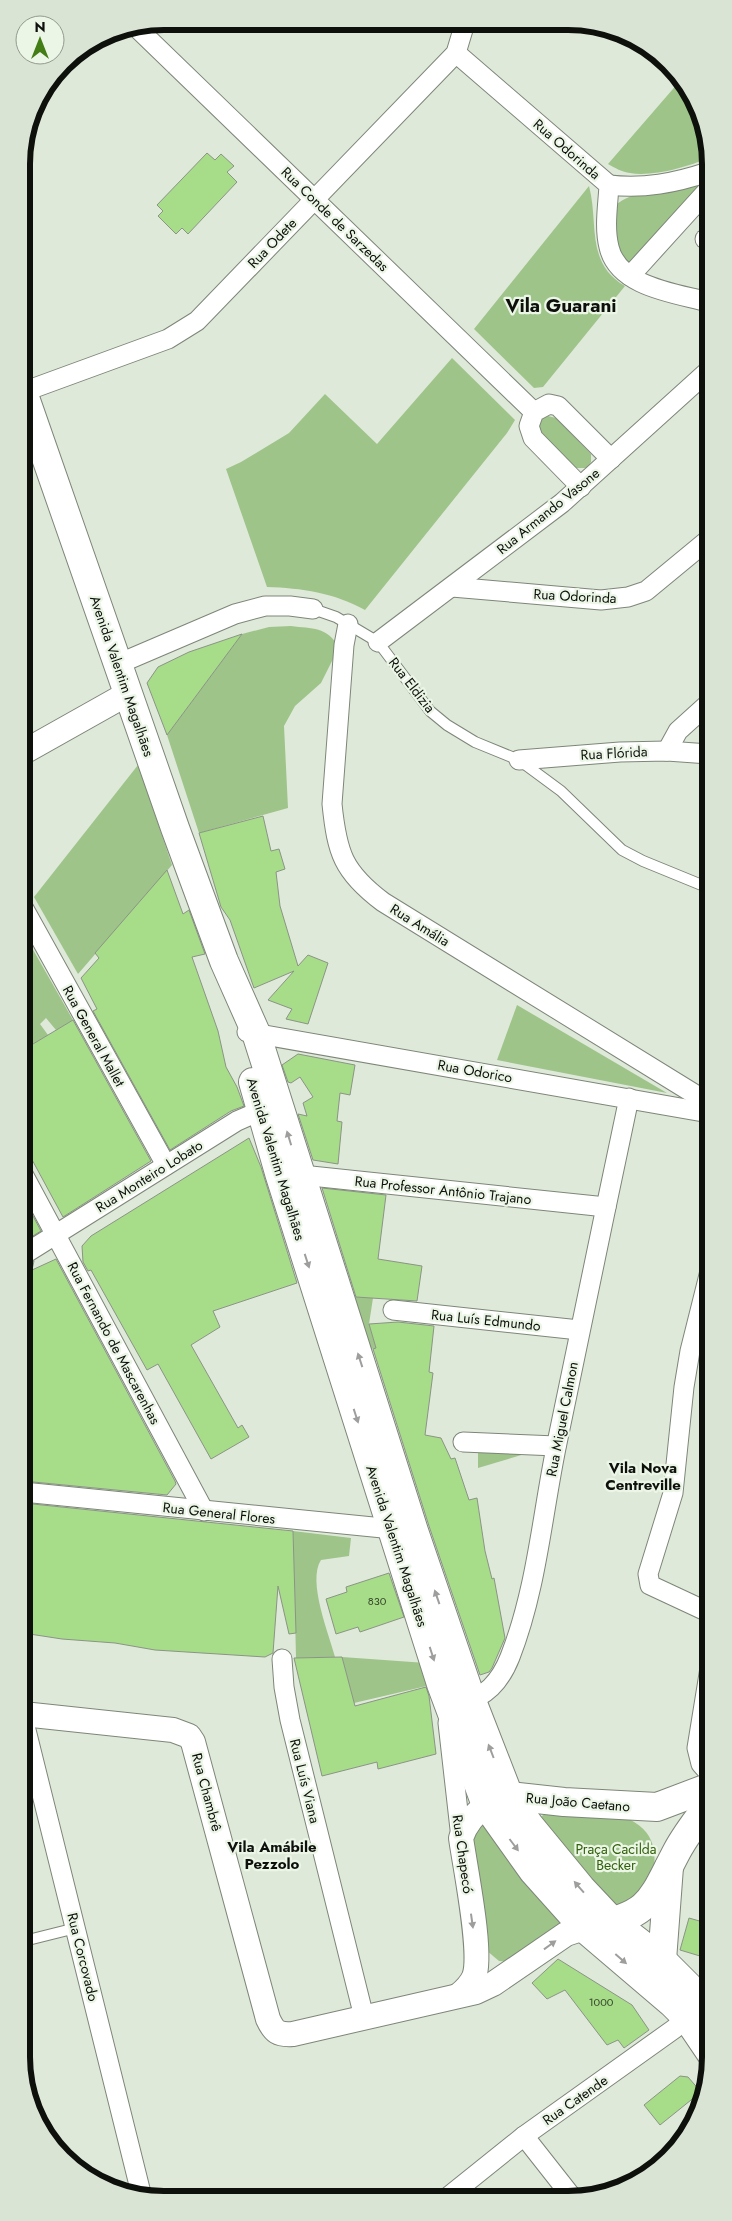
<svg xmlns="http://www.w3.org/2000/svg" width="732" height="2221" font-family="Jost,sans-serif">
<style>
.green{fill:#9ec48a}
.building{fill:#a7dc89;stroke:#8b9486}
.lines{fill:none;stroke-linecap:round;stroke-linejoin:round}
.service-casing{stroke:#7d8678;stroke-width:12}
.minor-casing{stroke:#7d8678;stroke-width:21}
.tertiary-casing{stroke:#7d8678;stroke-width:26}
.secondary-casing{stroke:#7d8678;stroke-width:30}
.primary-casing{stroke:#7d8678;stroke-width:30}
.service{stroke:#fff;stroke-width:10}
.minor{stroke:#fff;stroke-width:19}
.tertiary{stroke:#fff;stroke-width:24}
.secondary{stroke:#fff;stroke-width:28}
.primary{stroke:#fff;stroke-width:28}
.oneway{fill:#9e9f9d}
.labels{text-anchor:middle;stroke-width:4.5;stroke-linejoin:round;paint-order:stroke}
.number-label{font-size:11px;fill:#34432a}
.street-label{font-size:14px;fill:#0d100b;stroke:#ecf6e7}
.park-label{font-size:14px;fill:#316009;stroke:#ecf6e7}
.neighbourhood-label{font-size:15px;font-weight:bold;fill:#0d100b;stroke:#ecf6e7}
.district-label{font-size:19px;font-weight:bold;fill:#0d100b;stroke:#ecf6e7}
.rim{fill:none;stroke:#0d100b;stroke-width:6}
</style>
<rect width="100%" height="100%" fill="#dfe9da"/>
<g class="green">
<path d="M679 82 708 137V158C688 167 652 177 630 173 622 172 615 168 608 164Z"/>
<path d="M698 184 699 192 638 261 628 264 617 246 615 206C632 189 675 188 698 184Z"/>
<path d="M589 186C599 223 585 263 625 286L543 387 534 388 474 329Z"/>
<path d="M452 358 515 420 507 433 365 610C335 593 301 588 267 587L226 469 241 462 289 433 325 394 377 444Z"/>
<path d="M548 416 556 418 591 454V462L587 468H576L539 432C538 423 539 419 548 416Z"/>
<path d="M291 626C313 629 326 626 339 647L321 683 295 706 284 726 288 808 199 833 167 735 242 634 269 627Z"/>
<path d="M138 765 172 865 78 974 34 897Z"/>
<path d="M23 932 73 1020 56 1030 46 1018 40 1024 48 1035 23 1050Z"/>
<path d="M517 1005 667 1093 497 1060Z"/>
<path d="M348 1296 373 1298 369 1324 376 1348 367 1350Z"/>
<path d="M478 1452 528 1453 478 1468Z"/>
<path d="M293 1531 351 1538 349 1556 321 1560C307 1581 329 1634 335 1657L296 1658Z"/>
<path d="M342 1657 426 1663 431 1685 354 1703Z"/>
<path d="M546 1813 629 1819C661 1836 654 1857 654 1888L613 1908 539 1818Z"/>
<path d="M486 1818 562 1923 516 1962 499 1961 486 1950 469 1835Z"/>
</g>
<g class="building">
<path d="M207 153 215 160 221 154 234 166 227 172 237 182 188 234 182 228 176 234 158 216 163 211 157 205Z"/>
<path d="M242 634 199 692 167 735 147 683 158 667 189 652Z"/>
<path d="M263 816 271 851 279 849 285 869 276 872 280 906 298 966 308 955 328 963 308 1024 286 1019 292 1009 268 1000 294 971 254 988 230 920 221 907 199 833Z"/>
<path d="M167 870 183 914 189 910 205 954 192 957 218 1031 226 1067 237 1087 244 1106 231 1111 170 1150 93 1011 97 1009 81 978 99 958 95 953Z"/>
<path d="M73 1020 151 1161 63 1217 23 1143V1050Z"/>
<path d="M298 1054 355 1065 350 1095 340 1093 337 1121 342 1122 338 1164 313 1160 298 1114 307 1116 303 1103 313 1097 300 1077 291 1083 288 1082 282 1065Z"/>
<path d="M249 1138 261 1167 297 1283 213 1311 220 1327 191 1345 238 1428 242 1425 249 1437 211 1459 158 1364 147 1370 91 1270 88 1271 83 1262 82 1246 91 1236Z"/>
<path d="M322 1188 386 1195 378 1259 422 1266 417 1301 356 1297Z"/>
<path d="M25 1201 41 1231 23 1242V1203Z"/>
<path d="M56 1259 175 1481 176 1484 167 1495 23 1481V1266L34 1261 32 1270Z"/>
<path d="M398 1322 434 1326 429 1372 433 1373 425 1435 441 1438 451 1459 455 1458 469 1500 477 1498 485 1551 492 1579 494 1578 505 1638 492 1668 489 1672 480 1675 429 1526 373 1349 376 1348 369 1324Z"/>
<path d="M23 1503 293 1531 296 1633 289 1634 278 1586 273 1653 265 1657 155 1650 115 1643 62 1639 23 1633Z"/>
<path d="M389 1573 404 1617 360 1632 358 1627 336 1634 326 1599 347 1592 346 1587Z"/>
<path d="M342 1657 355 1706 426 1687 429 1696 436 1754 378 1769 377 1762 322 1776 294 1658Z"/>
<path d="M689 1918 710 1924V1942L700 1956 680 1950Z"/>
<path d="M558 1959 632 2005 649 2030 624 2048 618 2040 607 2045 565 1990 547 1999 532 1983Z"/>
<path d="M680 2076 688 2077 701 2092 660 2125 644 2105Z"/>
</g>
<g class="lines">
<defs>
<g id="service">
<path d="M313 609 336 617 378 642 430 711 447 725 475 742 519 760 561 791 622 850 643 861 709 888"/>
<path d="M24 1941 76 1928"/>
</g>
<g id="minor">
<path d="M136 27 534 412"/>
<path d="M456 53 609 185C608 205 604 227 609 247 618 287 675 293 708 302"/>
<path d="M609 185C644 189 675 183 708 172"/>
<path d="M705 239H708"/>
<path d="M630 276 708 190"/>
<path d="M23 392 168 339 197 321 456 53 465 23"/>
<path d="M581 487 533 438 529 426 534 412 549 404 558 406 611 459"/>
<path d="M452 587 601 600 628 597 646 591 709 539"/>
<path d="M348 624 344 645 332 804C337 853 343 872 383 902L709 1103"/>
<path d="M378 642 562 503 708 371"/>
<path d="M118 664 235 614 265 606H290L313 609"/>
<path d="M667 751 678 731 709 703"/>
<path d="M519 760 620 752 667 751 709 754"/>
<path d="M23 907 166 1165"/>
<path d="M247 1032 709 1113"/>
<path d="M23 1174 204 1511"/>
<path d="M292 1174 606 1207"/>
<path d="M23 1255 237 1121 260 1111 273 1109"/>
<path d="M709 1275 690 1351 684 1387 673 1493 648 1574 650 1585 710 1613"/>
<path d="M393 1310 579 1330"/>
<path d="M463 1442 556 1446"/>
<path d="M23 1492 403 1530"/>
<path d="M282 1659 284 1687 290 1720 364 2017"/>
<path d="M710 1668 697 1748 701 1764 710 1774"/>
<path d="M460 1704C486 1697 500 1682 510 1657 537 1588 542 1515 557 1443 580 1328 605 1213 629 1098"/>
<path d="M23 1718 142 2197"/>
<path d="M448 1723 461 1838"/>
<path d="M524 2136 572 2197"/>
<path d="M448 2197 524 2136 674 2029 695 2011"/>
</g>
<g id="tertiary">
<path d="M22 753 127 694"/>
<path d="M23 1714 173 1730 189 1736 193 1742 268 2019C274 2032 278 2035 293 2034L476 1992 493 1984 566 1934 584 1928"/>
<path d="M459 1995C465 1990 471 1984 474 1977 483 1954 465 1867 461 1838 466 1823 474 1815 486 1805"/>
</g>
<g id="secondary">
<path d="M492 1803 509 1796 564 1802 657 1807 710 1787"/>
<path d="M593 1926C652 1914 651 1900 677 1851 686 1834 698 1819 710 1803"/>
</g>
<g id="primary">
<path d="M22 389 175 828 224 961 256 1033 414 1531 472 1701 509 1796 530 1826 581 1888 613 1922 662 1960 688 1986 710 2016"/>
<path d="M253 1082 279 1173 441 1684 486 1805 533 1871 584 1928 672 2003 687 2018 710 2052"/>
<path d="M662 1960 669 1867"/>
</g>
</defs>
<use href="#service" class="service-casing"/>
<use href="#minor" class="minor-casing"/>
<use href="#tertiary" class="tertiary-casing"/>
<use href="#secondary" class="secondary-casing"/>
<use href="#primary" class="primary-casing"/>
<use href="#service" class="service"/>
<use href="#minor" class="minor"/>
<use href="#tertiary" class="tertiary"/>
<use href="#secondary" class="secondary"/>
<use href="#primary" class="primary"/>
</g>
<defs><path id="oneway-solid" d="M-6-.8H1V-3.2L6.5 0L1 3.2V.8H-6Z" transform="scale(1.25)"/></defs>
<g class="oneway">
<use href="#oneway-solid" transform="translate(289 1138) rotate(-107)"/>
<use href="#oneway-solid" transform="translate(307 1261) rotate(72)"/>
<use href="#oneway-solid" transform="translate(360 1360) rotate(-108)"/>
<use href="#oneway-solid" transform="translate(356 1416) rotate(72)"/>
<use href="#oneway-solid" transform="translate(437 1597) rotate(-109)"/>
<use href="#oneway-solid" transform="translate(432 1654) rotate(72)"/>
<use href="#oneway-solid" transform="translate(491 1751) rotate(-111)"/>
<use href="#oneway-solid" transform="translate(514 1845) rotate(53)"/>
<use href="#oneway-solid" transform="translate(579 1887) rotate(-131)"/>
<use href="#oneway-solid" transform="translate(472 1921) rotate(82)"/>
<use href="#oneway-solid" transform="translate(550 1945) rotate(-36)"/>
<use href="#oneway-solid" transform="translate(621 1959) rotate(41)"/>
</g>
<g class="labels">
<g class="number-label">
<text x="377" y="1605">830</text>
<text x="601" y="2006">1000</text>
</g>
<g class="street-label">
<text transform="translate(567 149) rotate(41)" y="5">Rua Odorinda</text>
<text transform="translate(335 219) rotate(44)" y="5">Rua Conde de Sarzedas</text>
<text transform="translate(272 243) rotate(-46)" y="5">Rua Odete</text>
<text transform="translate(548 511) rotate(-39)" y="5">Rua Armando Vasone</text>
<text transform="translate(575 596) rotate(3)" y="5">Rua Odorinda</text>
<text transform="translate(122 676) rotate(71)" y="5">Avenida Valentim Magalhães</text>
<text transform="translate(412 685) rotate(52)" y="5">Rua Eldizia</text>
<text transform="translate(614 753) rotate(-3)" y="5">Rua Flórida</text>
<text transform="translate(420 925) rotate(32)" y="5">Rua Amália</text>
<text transform="translate(94 1036) rotate(61)" y="5">Rua General Mallet</text>
<text transform="translate(475 1071) rotate(10)" y="5">Rua Odorico</text>
<text transform="translate(276 1159) rotate(73)" y="5">Avenida Valentim Magalhães</text>
<text transform="translate(149 1176) rotate(-32)" y="5">Rua Monteiro Lobato</text>
<text transform="translate(443 1190) rotate(6)" y="5">Rua Professor Antônio Trajano</text>
<text transform="translate(486 1320) rotate(6)" y="5">Rua Luís Edmundo</text>
<text transform="translate(114 1343) rotate(62)" y="5">Rua Fernando de Mascarenhas</text>
<text transform="translate(562 1419) rotate(-79)" y="5">Rua Miguel Calmon</text>
<text transform="translate(219 1513) rotate(6)" y="5">Rua General Flores</text>
<text transform="translate(397 1546) rotate(72)" y="5">Avenida Valentim Magalhães</text>
<text transform="translate(305 1781) rotate(76)" y="5">Rua Luís Viana</text>
<text transform="translate(207 1792) rotate(75)" y="5">Rua Chambrê</text>
<text transform="translate(578 1802) rotate(5)" y="5">Rua João Caetano</text>
<text transform="translate(463 1854) rotate(82)" y="5">Rua Chapecó</text>
<text transform="translate(83 1957) rotate(76)" y="5">Rua Corcovado</text>
<text transform="translate(575 2100) rotate(-35)" y="5">Rua Catende</text>
</g>
<g class="park-label">
<text x="616" y="1854">Praça Cacilda<tspan x="616" dy="16">Becker</tspan></text>
</g>
<g class="neighbourhood-label">
<text x="643" y="1473">Vila Nova<tspan x="643" dy="17">Centreville</tspan></text>
<text x="272" y="1852">Vila Amábile<tspan x="272" dy="17">Pezzolo</tspan></text>
</g>
<g class="district-label">
<text x="561" y="312">Vila Guarani</text>
</g>
</g>
<path d="M0 0H732V2221H0ZM164 30H568A134 134 0 0 1 702 164V2057A134 134 0 0 1 568 2191H164A134 134 0 0 1 30 2057V164A134 134 0 0 1 164 30Z" fill="#dae4d5" fill-rule="evenodd"/>
<path class="rim" d="M164 30H568A134 134 0 0 1 702 164V2057A134 134 0 0 1 568 2191H164A134 134 0 0 1 30 2057V164A134 134 0 0 1 164 30Z"/>
<g transform="translate(40 40)"><circle r="24" fill="#ecf6e7" stroke="#939a8f"/>
<path d="M0-4L9 19L0 12L-9 19Z" fill="#437d16"/>
<text y="-8" font-size="14" font-weight="bold" text-anchor="middle" fill="#0d100b">N</text>
</g>
</svg>
